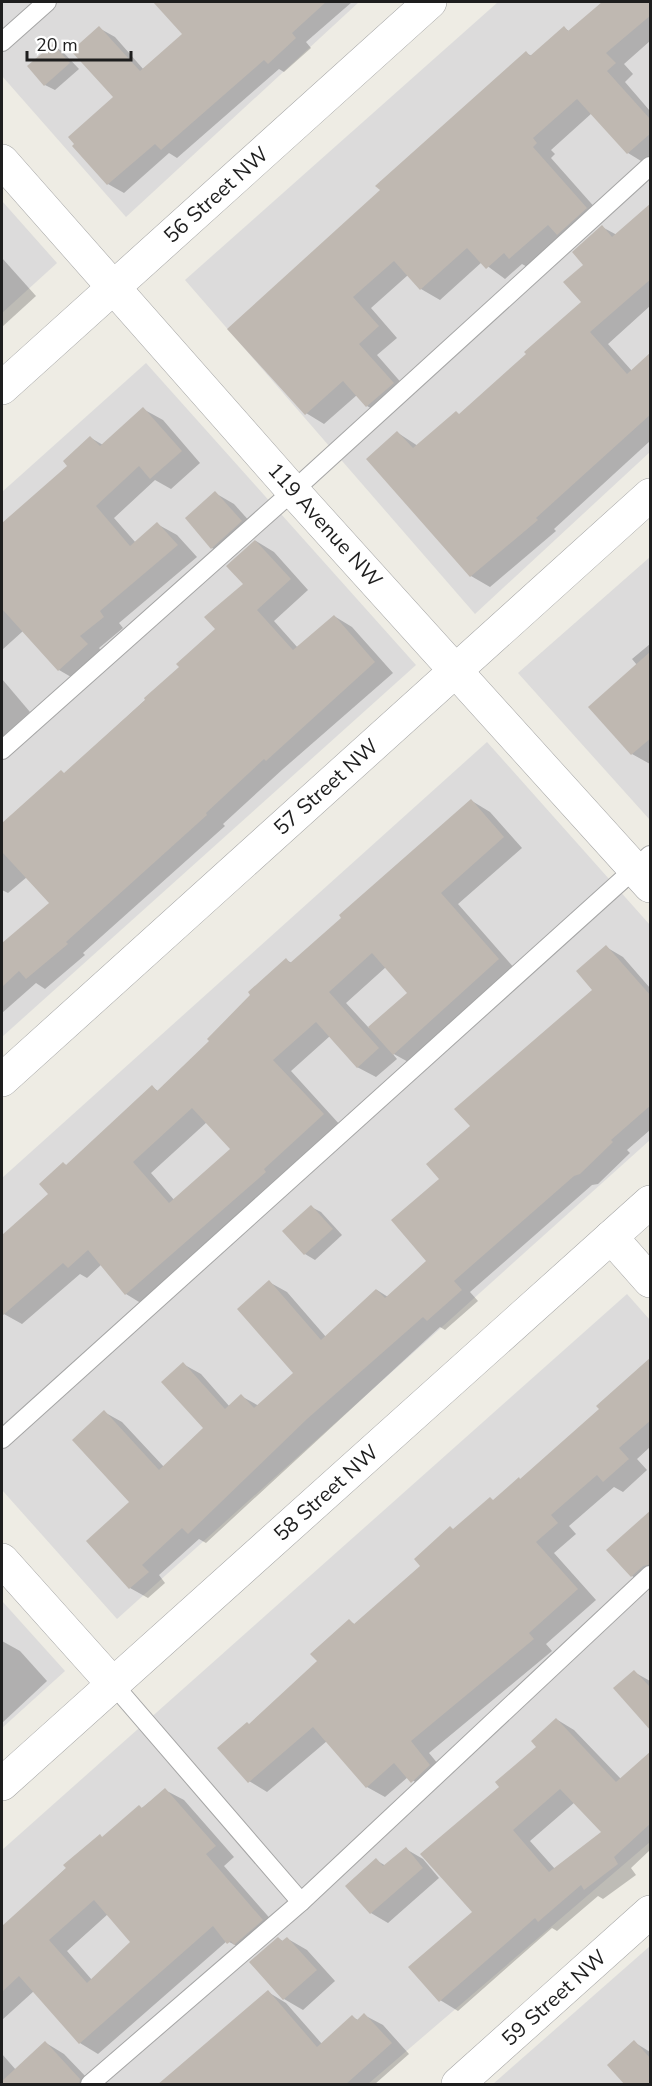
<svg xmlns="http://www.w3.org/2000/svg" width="652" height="2086" font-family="'Nunito Sans',sans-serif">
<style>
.residential{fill:#dcdbdb}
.shadow{fill:#0003;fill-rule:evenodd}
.building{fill:#bfb8b1;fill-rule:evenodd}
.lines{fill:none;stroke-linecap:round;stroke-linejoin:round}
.service-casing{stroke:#a5a5a5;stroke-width:20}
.minor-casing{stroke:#a5a5a5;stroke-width:34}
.service{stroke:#fff;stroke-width:18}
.minor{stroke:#fff;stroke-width:33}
.labels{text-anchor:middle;stroke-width:4.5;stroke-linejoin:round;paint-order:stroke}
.street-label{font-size:21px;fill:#1e1e1e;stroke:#fff}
</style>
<rect width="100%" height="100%" fill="#eeece4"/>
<g class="residential">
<path d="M2 2H359L126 217 2 76Z"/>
<path d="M498 2H650V452L475 614 185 280Z"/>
<path d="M2 201 57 263 2 313Z"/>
<path d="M146 363 416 665 2 1037V492Z"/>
<path d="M650 557V820L518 673Z"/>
<path d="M487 742 650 925V1140L117 1619 2 1490V1178Z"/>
<path d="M627 1294 650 1320V1842L368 2084H2V1850Z"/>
<path d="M2 1601 65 1671 2 1728Z"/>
<path d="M650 1946V2084H493Z"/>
</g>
<g class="shadow">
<path d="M155 2H352L306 42 311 48 284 72 279 69 177 158 169 153 124 193 108 184 74 146 115 97 99 28 115 37 144 70 185 34Z"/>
<path d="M604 2H650V41L624 64 633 74 625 82 650 111V160L646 164 628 153 592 113 551 150 555 154 551 158 605 219 529 268 522 264 505 279 482 262 440 300 421 289 408 275 371 308 397 338 377 355 411 394 386 417 367 406 357 395 324 424 306 413 382 191 526 53 532 56 564 28 569 31Z"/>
<path d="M53 46 62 51 79 69 55 90 45 85Z"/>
<path d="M650 205V306L608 344 632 371 650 354V441L554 529 556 531 490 587 471 576 398 433 418 446 461 415 583 302 585 265 602 227 617 235Z"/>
<path d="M2 258 36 296 2 327Z"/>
<path d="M143 409 163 420 200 463 171 489 155 480 114 518 136 543 157 524 177 535 197 557 119 623 123 628 99 648 106 656 78 681 59 670 23 631 2 650V524L70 466 91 438 103 445Z"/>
<path d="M215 493 234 504 260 533 231 559 212 548Z"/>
<path d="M256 541 274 552 308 590 274 621 298 648 334 616 352 627 393 673 283 769 223 824 225 826 83 953 85 955 45 989 36 983 2 1013V945L51 903 27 877 8 893 2 890V825L65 774 181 667 217 629 245 584Z"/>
<path d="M650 644V764L632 754 637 665 632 659Z"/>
<path d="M2 679 30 712 2 738Z"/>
<path d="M472 801 490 812 522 848 458 904 516 970 412 1064 392 1053 397 1059 376 1077 357 1067 330 1036 291 1071 341 1126 144 1305 126 1294 102 1264 87 1278 80 1274 22 1324 4 1314 2 1237 50 1194 64 1164 68 1166 152 1087 158 1091 212 1041 286 960 292 963ZM386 967 409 993 369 1028 346 1003ZM207 1122 232 1149 175 1201 151 1173Z"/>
<path d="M606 947 623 957 650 988V1130L627 1150 630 1153 598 1184 592 1185 470 1292 478 1301 445 1330 440 1327 206 1543 199 1539 159 1575 165 1583 148 1598 130 1588 88 1541 131 1502 104 1412 122 1422 164 1467 205 1429 183 1364 201 1374 230 1407 241 1396 259 1406 295 1373 269 1282 287 1292 326 1337 377 1290 388 1297 428 1261 442 1179 472 1126 594 990Z"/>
<path d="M311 1207 321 1212 342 1235 315 1260 305 1254 284 1231Z"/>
<path d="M650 1375V1447L637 1459 647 1470 623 1492 614 1487 569 1526 576 1534 554 1553 596 1600 546 1644 552 1651 429 1753 448 1776 431 1793 408 1777 385 1797 367 1787 327 1741 267 1792 249 1781 250 1725 319 1661 349 1621 356 1625 422 1566 454 1530 521 1481Z"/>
<path d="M650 1528V1587L632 1576 613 1555Z"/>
<path d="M2 1641 20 1651 47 1681 2 1723Z"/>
<path d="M634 1672 650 1681V1729Z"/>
<path d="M556 1719 574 1730 621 1779 650 1753V1850L631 1868 636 1875 603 1899 598 1896 557 1931 552 1928 458 2011 440 2000 474 1912 501 1787 538 1747ZM575 1802 603 1832 555 1869 530 1841Z"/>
<path d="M165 1790 184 1800 234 1857 224 1866 281 1931 254 1954 227 1941 98 2054 80 2043 34 1991 2 2020V1929L100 1836 103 1838ZM108 1914 132 1942 92 1980 67 1951Z"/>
<path d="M406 1849 423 1859 439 1878 388 1923 371 1913 376 1860 386 1866Z"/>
<path d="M278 1938 284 1942 288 1939 307 1950 335 1981 303 2010 284 1999Z"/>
<path d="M268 1992 286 2003 322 2044 352 2017 358 2020 364 2015 383 2025 409 2054 375 2084H190Z"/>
<path d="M634 2042 650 2052V2084Z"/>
<path d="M46 2043 64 2054 88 2079 81 2084H2V2054L16 2070Z"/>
</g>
<g class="building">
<path d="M153 2H326L292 33 296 38 268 64 264 60 161 150 155 144 107 185 72 146 74 144 68 137 113 97 71 51 99 26 140 71 182 34Z"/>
<path d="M602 2H651V15L606 53 616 63 607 71 651 120V133L627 154 577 99 533 138 537 143 533 147 587 208 557 235 548 225 509 259 504 253 486 269 467 248 420 290 394 261 353 297 379 326 359 344 394 383 366 407 343 381 305 415 227 329 380 190 375 186 526 51 530 56 564 26 568 31Z"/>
<path d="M53 44 70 63 44 86 27 66Z"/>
<path d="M651 203V279L590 332 627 374 651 352V414L536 518 538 520 470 577 366 459 397 431 413 448 456 411 459 414 526 354 524 352 581 302 563 282 583 265 572 252 602 225 612 237Z"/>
<path d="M143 407 182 451 150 479 139 466 96 506 130 546 157 522 178 545 100 611 104 617 80 636 88 644 58 671 2 609V523L67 466 63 461 90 436 100 446Z"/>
<path d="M215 491 242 521 211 549 185 518Z"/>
<path d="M255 540 291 579 257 610 293 650 334 615 375 662 266 761 264 759 206 813 207 815 66 942 68 944 26 979 19 971 2 987V943L49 903 2 852V823L61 770 64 773 145 700 144 698 179 667 176 664 215 629 204 617 243 584 226 566Z"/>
<path d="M651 651V738L631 755 588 707Z"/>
<path d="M471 799 504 837 441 893 499 959 393 1055 368 1027 407 993 372 953 329 992 379 1048 357 1068 316 1022 273 1060 324 1114 264 1169 266 1172 125 1295 88 1250 68 1268 63 1263 2 1316V1235L48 1194 39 1184 63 1162 66 1165 152 1085 157 1091 209 1041 207 1039 250 995 248 992 286 958 290 963 341 918 339 915ZM192 1108 230 1149 169 1203 133 1162Z"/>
<path d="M606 945 651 996V1105L611 1140 613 1142 580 1174 574 1176 454 1281 462 1290 427 1321 423 1317 307 1419 188 1534 182 1528 142 1565 149 1572 129 1589 86 1541 129 1502 72 1440 104 1410 159 1470 203 1428 161 1382 183 1362 225 1409 241 1394 254 1408 293 1373 237 1309 269 1280 321 1340 376 1289 385 1298 426 1261 391 1220 439 1179 426 1164 470 1126 454 1109 592 990 576 971Z"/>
<path d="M311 1205 333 1229 304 1255 282 1231Z"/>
<path d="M651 1357V1420L619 1448 629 1459 603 1482 597 1475 551 1515 558 1523 536 1542 578 1589 529 1633 534 1639 411 1741 430 1765 411 1783 394 1763 366 1788 313 1727 248 1783 217 1748 247 1722 249 1724 317 1661 310 1654 349 1619 354 1624 420 1566 414 1559 450 1526 453 1529 490 1497 493 1500 519 1477 520 1479 599 1409 596 1406Z"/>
<path d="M651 1510V1564L643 1566 631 1577 606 1550Z"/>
<path d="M634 1670 651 1688V1731L613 1688Z"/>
<path d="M556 1718 616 1782 651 1751V1823L614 1857 618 1864 584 1890 581 1885 538 1922 535 1918 439 2002 408 1967 472 1912 420 1854 499 1787 495 1782 536 1747 531 1741ZM560 1789 601 1832 549 1872 513 1830Z"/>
<path d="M165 1788 216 1846 206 1854 263 1920 234 1945 231 1941 227 1944 213 1926 79 2044 19 1976 2 1992V1926L66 1868 63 1865 100 1834 102 1837 139 1805 142 1808ZM94 1900 130 1942 87 1983 49 1940Z"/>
<path d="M406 1847 423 1868 370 1914 345 1886 376 1858 383 1866Z"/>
<path d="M278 1937 282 1941 287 1937 317 1970 283 2000 249 1962Z"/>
<path d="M268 1990 317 2047 352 2015 357 2020 364 2013 392 2043 345 2085H157Z"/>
<path d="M634 2040 651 2059V2085H625L607 2065Z"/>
<path d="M45 2041 80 2079 79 2085H2V2081Z"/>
</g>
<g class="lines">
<defs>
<g id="service">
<path d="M2 42 47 2"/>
<path d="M2 750 293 491 650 166"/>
<path d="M2 1439 650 855"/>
<path d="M113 1684 301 1902"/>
<path d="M90 2084 301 1902 650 1575"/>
</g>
<g id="minor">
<path d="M2 161 293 491 650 886"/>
<path d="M2 388 430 2"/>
<path d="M2 1080 650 495"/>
<path d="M611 1237 650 1281"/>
<path d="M2 1560 113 1684"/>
<path d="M2 1784 650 1202"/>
<path d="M458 2084 650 1912"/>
</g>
</defs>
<use href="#service" class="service-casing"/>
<use href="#minor" class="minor-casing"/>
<use href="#service" class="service"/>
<use href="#minor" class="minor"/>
</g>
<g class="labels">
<g class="street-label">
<text transform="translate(216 195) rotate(-42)" y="7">56 Street NW</text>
<text transform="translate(325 525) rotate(48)" y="7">119 Avenue NW</text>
<text transform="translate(326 787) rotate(-42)" y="7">57 Street NW</text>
<text transform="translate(326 1493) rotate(-42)" y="7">58 Street NW</text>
<text transform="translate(554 1998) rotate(-42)" y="7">59 Street NW</text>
</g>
</g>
<rect width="652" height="2086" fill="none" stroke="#1e1e1e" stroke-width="6"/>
<path d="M27 51v9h104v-9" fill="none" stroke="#1e1e1e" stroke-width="3"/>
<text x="36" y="51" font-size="18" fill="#1e1e1e" stroke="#ffffff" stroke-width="4.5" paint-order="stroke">20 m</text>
</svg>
